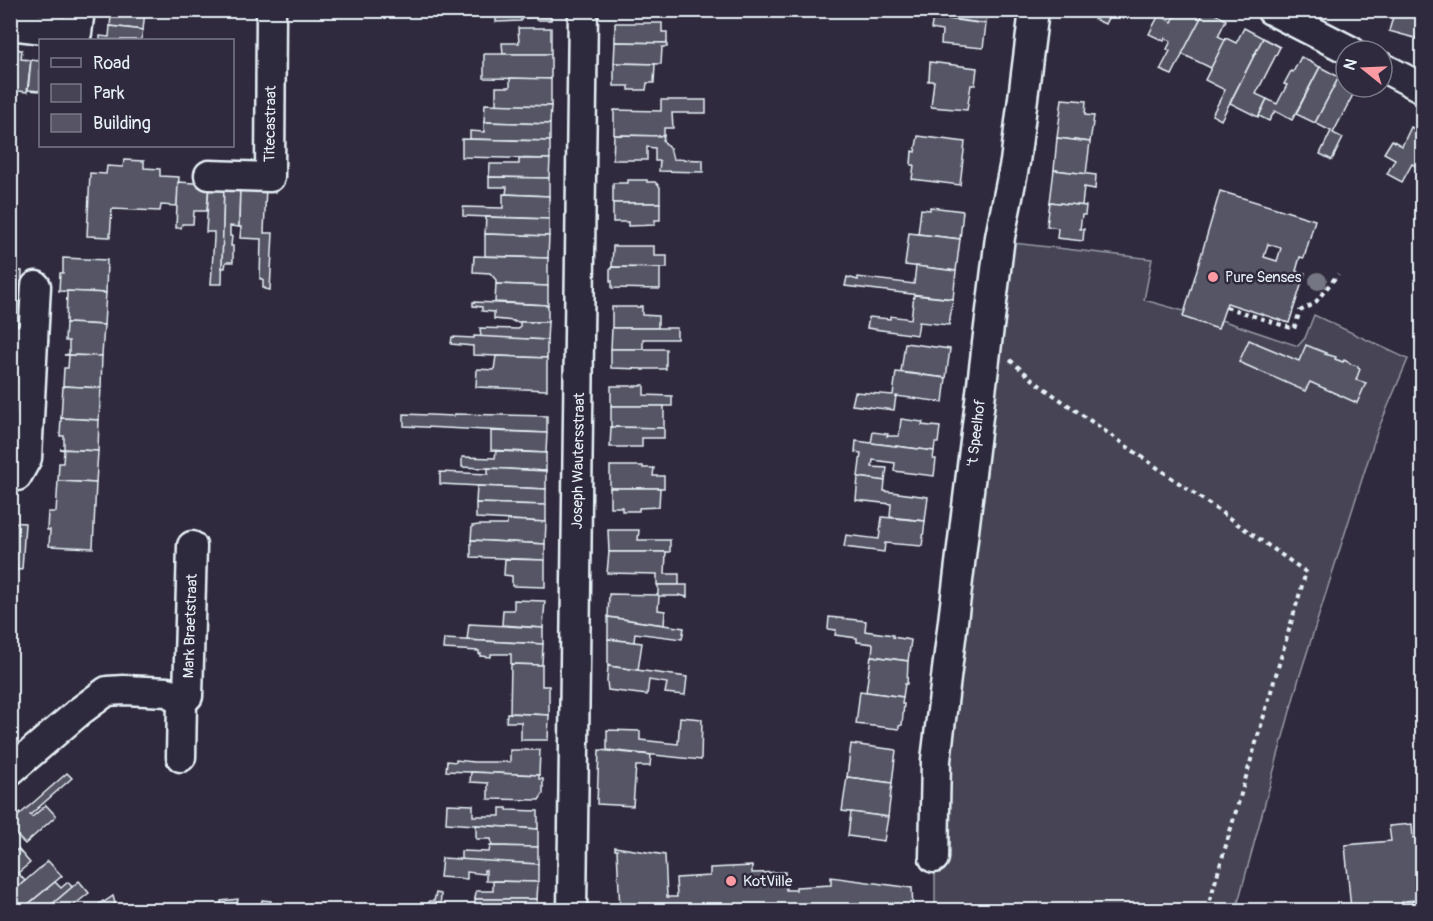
<svg xmlns="http://www.w3.org/2000/svg" width="1433" height="921" font-family="Pangolin,sans-serif">
<style>
.green{fill:#464455;stroke:#979aa6;stroke-width:1.5}
.building{fill:#575565;stroke:#e8f1f8;stroke-width:1.5;fill-rule:evenodd}
.lines{fill:none;stroke-linecap:round;stroke-linejoin:round}
.service-casing{stroke:#e8f1f8;stroke-width:20}
.minor-casing{stroke:#e8f1f8;stroke-width:33}
.path{stroke:#e8f1f8;stroke-width:4;stroke-dasharray:4.5 4.5;stroke-linecap:butt}
.service{stroke:#2f2a3d;stroke-width:15}
.minor{stroke:#2f2a3d;stroke-width:28}
.tree{fill:#757684}
.poi-dot{fill:#ff9aa2;stroke:#2f2a3d;stroke-width:2}
.labels{text-anchor:middle;stroke-width:5;stroke-linejoin:round;paint-order:stroke}
.street-label{font-size:15px;fill:#e8f1f8;stroke:#2f2a3d}
.poi-label{font-size:15px;fill:#e8f1f8;stroke:#2f2a3d;text-anchor:start}
</style>
<rect width="100%" height="100%" fill="#2f2a3d"/>
<filter id="ink" filterUnits="userSpaceOnUse"><feTurbulence type="fractalNoise" baseFrequency=".0167" numOctaves="2"/><feDisplacementMap in="SourceGraphic" scale="12" xChannelSelector="R" yChannelSelector="G"/><feConvolveMatrix kernelMatrix="1 2 1 2 8 2 1 2 1" color-interpolation-filters="sRGB"/></filter>
<g filter="url(#ink)">
<g class="green">
<path d="M1005 242 1152 259 1144 300 1184 311 1183 317 1218 328 1221 320 1298 346 1305 338 1314 315 1408 359 1377 432 1299 678 1236 910H935V859L942 755Z"/>
<path d="M11 349 19 355 23 372 15 379 12 444 20 451 11 471Z"/>
</g>
<g class="building">
<path d="M103 10 145 11 143 30 110 26 111 16 103 15Z"/>
<path d="M496 10H551V20H536V17L521 18V21L496 22Z"/>
<path d="M954 10H988L986 24 953 19Z"/>
<path d="M1099 10H1112L1105 24 1094 19Z"/>
<path d="M1178 10H1205L1172 75 1160 70 1170 51 1167 49 1171 41 1165 38 1164 41 1149 34 1159 15 1172 22Z"/>
<path d="M1205 10H1209L1226 20 1218 36 1226 40 1211 68 1182 54Z"/>
<path d="M1395 10H1422V40L1389 31Z"/>
<path d="M933 17 986 24 983 48 941 44 942 31 931 29Z"/>
<path d="M615 23H662V32H667V43L615 42Z"/>
<path d="M110 26 143 30 141 40H100V36L109 37Z"/>
<path d="M518 28H551V54H503L502 43H519Z"/>
<path d="M1244 28 1263 38 1221 120 1212 115 1225 90 1205 80 1226 38 1236 43Z"/>
<path d="M1263 38 1280 47 1256 94 1267 99 1258 117 1230 103Z"/>
<path d="M615 42 667 43V47H662L661 64 614 63Z"/>
<path d="M10 46 14 47 13 49 22 50 21 59 31 60 27 92 10 90Z"/>
<path d="M484 54H551V79L484 78Z"/>
<path d="M1301 57 1320 67 1292 120 1275 111 1269 121 1259 116 1267 99 1277 104 1287 85 1284 84 1291 71 1293 72Z"/>
<path d="M31 60 40 61V91L28 90Z"/>
<path d="M930 62 977 68 975 85H971L967 110 931 107 934 81H928L929 80Z"/>
<path d="M614 63 655 64 654 83H647L646 90H629V86H614Z"/>
<path d="M1320 67 1339 77 1315 123 1296 114Z"/>
<path d="M1339 77 1346 81V87H1357L1333 133 1343 138 1332 160 1320 154 1331 131 1315 123Z"/>
<path d="M510 78 551 79V106L496 105V87H510Z"/>
<path d="M1062 99 1086 101 1085 115 1094 116 1090 142 1057 138Z"/>
<path d="M661 100H706V113H672L673 128H664V136L614 135V110L661 111Z"/>
<path d="M485 104 551 106 550 124 484 122Z"/>
<path d="M484 122 550 124V141L470 139V131L484 132Z"/>
<path d="M1411 127 1422 133V169L1412 164 1402 182 1387 174 1395 159 1384 153 1392 140 1402 146Z"/>
<path d="M614 135 664 136 663 141 670 148 673 159 703 160V172L659 171 660 161H655V148L647 147V160H613Z"/>
<path d="M918 136 965 142 960 185 912 179 914 165H911L912 151 915 152Z"/>
<path d="M1057 138 1090 142 1086 174 1054 170Z"/>
<path d="M462 139 550 141V159L462 157Z"/>
<path d="M519 159H550L549 178 489 177 490 164H519Z"/>
<path d="M124 160 144 161V168L160 169V176L179 177 177 206 161 205 160 211 112 209 110 237 87 236 90 173 106 174 107 166 123 167Z"/>
<path d="M1054 170 1096 175 1095 189 1084 187 1082 206 1050 202Z"/>
<path d="M489 177 549 178V196L506 194 507 187H489Z"/>
<path d="M628 180H647V182H655L660 187V203H613V183H628Z"/>
<path d="M178 182 209 184 207 211H194L193 224H182L181 228H176Z"/>
<path d="M209 184H224L222 284H211L214 238V232H206Z"/>
<path d="M224 184 240 185 239 227 230 226V236H232L231 246H233V262H226L225 268H222Z"/>
<path d="M240 185 266 186 264 233H273L270 290 265 289V288H263V279H260L261 239 240 238 241 227H239Z"/>
<path d="M1220 191 1315 220 1304 258 1300 257 1296 271 1305 273 1289 323 1227 303 1218 329 1183 317ZM1268 244 1281 248 1277 261 1264 257Z"/>
<path d="M503 194 549 196V219L463 216V207L503 208Z"/>
<path d="M1050 202 1086 206 1085 215H1082L1080 229H1084L1083 241 1057 238 1058 228 1047 226Z"/>
<path d="M613 203H660V220H655V225L628 226V222H613Z"/>
<path d="M930 207 963 211 960 239 918 234 921 209 930 210Z"/>
<path d="M486 217 549 219V236L485 234Z"/>
<path d="M909 233 960 239 956 271 905 265Z"/>
<path d="M485 234 549 236 548 258 485 256Z"/>
<path d="M613 246H654V256H667V268L612 267Z"/>
<path d="M474 256 548 258V286L496 284V280L490 273 473 272Z"/>
<path d="M63 258 107 260 106 293 59 291 60 273H63Z"/>
<path d="M916 266 956 271 953 299 845 286 847 277 858 280V277L914 284Z"/>
<path d="M612 267 660 268V289L612 288V281H610V269H612Z"/>
<path d="M10 270 22 271 21 309 19 308V306H10Z"/>
<path d="M496 284 548 286V305L495 302Z"/>
<path d="M67 291 106 293 104 325 66 323Z"/>
<path d="M914 295 953 299 949 325 919 322 917 335 867 328 869 317 890 319V316L911 319Z"/>
<path d="M473 302 548 305V322H514V321L494 319V312L482 311V307L473 306Z"/>
<path d="M640 306H642V315L658 316V328H612V307H640Z"/>
<path d="M520 322H548L547 340 481 337 480 328 518 329 520 328Z"/>
<path d="M66 323 104 325 102 356 64 355 69 354V341H65Z"/>
<path d="M612 328H677V339H643V349H611Z"/>
<path d="M474 336 547 340V358L473 355V346L451 344 452 337 474 338Z"/>
<path d="M1249 340 1299 361 1306 345 1326 353 1325 354 1336 357 1335 359 1343 362 1344 360 1350 363V364L1358 366V368L1360 369 1356 380 1366 383 1357 403 1310 382 1305 391 1239 362Z"/>
<path d="M905 343 950 349 946 378 901 372Z"/>
<path d="M611 349H666V369H644V370H642V369L611 368Z"/>
<path d="M64 355 102 356 101 388 63 386 64 368H68L69 355Z"/>
<path d="M496 356 547 358V390L476 387 477 369 494 370Z"/>
<path d="M896 372 946 378 943 402 896 396 894 410 852 405 855 392 893 395Z"/>
<path d="M641 385H644V395L672 396V406H611V386H641Z"/>
<path d="M63 386 101 388 99 420 61 418Z"/>
<path d="M611 406H664V428L611 427Z"/>
<path d="M404 414 454 416V414L547 416V433L404 426Z"/>
<path d="M61 418 99 420 98 451 60 449H64V436H60Z"/>
<path d="M901 419 923 422 922 425 940 427 938 443H935L934 451 871 443 873 432 888 434 887 436H899Z"/>
<path d="M611 427 664 428V438H642V447H610Z"/>
<path d="M491 431 547 433 546 453 491 450Z"/>
<path d="M856 441 934 451 933 459H936L934 476 894 471 895 463 873 460 872 467 887 468 885 481 858 477 861 453 855 452Z"/>
<path d="M60 449 98 451 96 483 58 481 59 463H63L64 450Z"/>
<path d="M496 451 546 453V471L462 467V457L495 458Z"/>
<path d="M610 466H643V468H654L653 476H664V488H610Z"/>
<path d="M488 468 546 471V489L440 484V472L488 474Z"/>
<path d="M858 477 885 481 884 491 928 497 925 521 890 517 891 504 856 500Z"/>
<path d="M58 481 96 483 93 548 49 546 50 530H47L48 512H56Z"/>
<path d="M477 486 546 489V505L476 503Z"/>
<path d="M610 488H660L659 507 639 508V511H622V507H610Z"/>
<path d="M476 503 546 505V522L476 518Z"/>
<path d="M882 517 925 521 922 546 885 543 884 552 844 547 846 535 879 539Z"/>
<path d="M507 520 546 522 545 544 471 540 472 526 479 525H507Z"/>
<path d="M10 522 25 523 22 570 10 569Z"/>
<path d="M608 530H639L638 540H670V552H609Z"/>
<path d="M471 540 545 544V560L471 557Z"/>
<path d="M609 552H666L665 574H679V585H657V574L607 573Z"/>
<path d="M505 559 545 560V587L512 586V576L504 575Z"/>
<path d="M658 585H687V597L679 595V596H659L658 610 665 611 664 625 608 617 609 594 658 595Z"/>
<path d="M514 600 545 601 543 628 502 625 503 610H514Z"/>
<path d="M608 617 684 628 682 639 635 633 634 642 608 639Z"/>
<path d="M829 617 866 621 865 631 893 635V637L911 640 908 661 872 656 873 644 857 642V638L835 635 836 630 828 629Z"/>
<path d="M469 624 543 628V644L467 640Z"/>
<path d="M444 639 543 644 542 665 511 664V654H491V657L480 656 481 654H479V651L443 649Z"/>
<path d="M608 639 642 643 638 670 608 666Z"/>
<path d="M871 656 908 661 907 684H905L903 697 866 692Z"/>
<path d="M511 664 542 665V686H549V715L510 713Z"/>
<path d="M608 666 687 677 685 695 665 693 667 683 649 680 647 695 608 690 607 681Z"/>
<path d="M860 691 903 697 902 704H904L902 725 899 726V729L856 724Z"/>
<path d="M507 713 549 715 548 740H521V722H506Z"/>
<path d="M680 717 702 719 701 760 607 750V730L640 731V740L678 744Z"/>
<path d="M851 744 896 750 892 783 847 777Z"/>
<path d="M510 750H540L539 775 446 771 447 761 456 762V760L474 762H510Z"/>
<path d="M599 750 651 755 650 766H636L633 806 597 804Z"/>
<path d="M471 772 539 775V779H543V794L539 800 488 799V783L470 782Z"/>
<path d="M67 773 72 778 30 815 32 817 46 805 56 816 25 844 15 834 10 837V823Z"/>
<path d="M847 777 892 783 888 817 842 811Z"/>
<path d="M10 803 20 814 10 823Z"/>
<path d="M447 804 473 805V816H500V808H507V810L538 811V829L446 823Z"/>
<path d="M851 812 888 817 884 841 848 836Z"/>
<path d="M1412 824 1413 838 1422 837 1421 825H1422V902L1351 909 1345 845 1391 841 1389 826Z"/>
<path d="M476 825 538 829V847L492 846 491 839H476Z"/>
<path d="M490 846 538 847V864L461 861V851L489 852Z"/>
<path d="M615 847 665 855 667 897H677L676 878 710 876V868L752 866V873L785 872 786 890H796V887L831 885V877L912 888 913 910H620L617 850H615Z"/>
<path d="M18 849 30 863 18 873 25 881 10 894V856Z"/>
<path d="M442 858 538 864V882L486 881V870H484V874L467 872V879L440 877Z"/>
<path d="M48 861 62 876 21 910H10V894Z"/>
<path d="M79 881 89 893 68 910H45Z"/>
<path d="M493 881 538 882 537 899H475L476 891H493Z"/>
<path d="M55 882 61 888 68 882 72 887 45 910H21Z"/>
<path d="M436 893 441 894 440 910H428L429 901H434Z"/>
<path d="M113 896 115 903 109 910V908L106 910H92L103 901 104 902Z"/>
<path d="M238 899 236 910H220L221 901Z"/>
<rect x="475" y="899" width="62" height="11"/>
<path d="M262 900 271 901 270 910H260Z"/>
</g>
<g class="lines">
<defs>
<path id="service" d="M1407 910 1422 909"/>
<g id="minor">
<path d="M1271 10 1351 51"/>
<path d="M10 25 77 33 80 10"/>
<path d="M1382 67 1422 88"/>
<path d="M209 175 270 177 271 10"/>
<path d="M10 340 33 341 27 458 17 476 10 478"/>
<path d="M33 341 36 286"/>
<path d="M182 701 188 696 192 546"/>
<path d="M10 771 80 711 107 691 124 690 168 692 182 701 181 757"/>
<path d="M934 858 936 760 1000 237 1015 162 1034 10"/>
<path d="M572 910 583 10"/>
</g>
</defs>
<use href="#service" class="service-casing"/>
<use href="#minor" class="minor-casing"/>
<g class="path">
<path d="M1226 307 1294 329 1300 311 1315 303 1338 274"/>
<path d="M1010 360 1038 384 1306 572 1207 910"/>
</g>
<use href="#service" class="service"/>
<use href="#minor" class="minor"/>
</g>
<circle class="tree" cx="1318" cy="281" r="9"/>
</g>
<g class="poi-dot">
<circle cx="1213" cy="277" r="6"/>
<circle cx="731" cy="881" r="6"/>
</g>
<g class="labels">
<g class="street-label">
<text transform="translate(270 124) rotate(-89)" y="5">Titecastraat</text>
<text transform="translate(976 433) rotate(-83)" y="5">'t Speelhof</text>
<text transform="translate(578 461) rotate(-89)" y="5">Joseph Wautersstraat</text>
<text transform="translate(190 626) rotate(-88)" y="5">Mark Braetstraat</text>
</g>
<g class="poi-label">
<text x="1225" y="282">Pure Senses</text>
<text x="743" y="886">KotVille</text>
</g>
</g>
<rect width="1433" height="921" fill="none" stroke="#2f2a3d" stroke-width="36"/>
<rect x="18" y="18" width="1397" height="885" fill="none" stroke="#e8f1f8" stroke-width="2" filter="url(#ink)"/>
<rect x="39" y="39" width="195" height="108" fill="#2f2a3d" stroke="#797a88" stroke-width="1.5"/>
<rect x="51" y="58" width="30" height="9" fill="#2f2a3d" stroke="#797a88" stroke-width="1.5"/>
<text x="93" y="69" font-size="18" fill="#e8f1f8">Road</text>
<rect x="51" y="84" width="30" height="18" fill="#464455" stroke="#797a88" stroke-width="1.5"/>
<text x="93" y="99" font-size="18" fill="#e8f1f8">Park</text>
<rect x="51" y="114" width="30" height="18" fill="#575565" stroke="#797a88" stroke-width="1.5"/>
<text x="93" y="129" font-size="18" fill="#e8f1f8">Building</text>
<g transform="translate(1364 69) rotate(288)"><circle r="28" fill="#2f2a3d" stroke="#797a88" stroke-width="1.5"/>
<path d="M0-4.5L10 22L0 15L-10 22Z" fill="#ff9aa2"/>
<text y="-9" font-size="16" font-weight="bold" text-anchor="middle" fill="#e8f1f8">N</text>
</g>
</svg>
